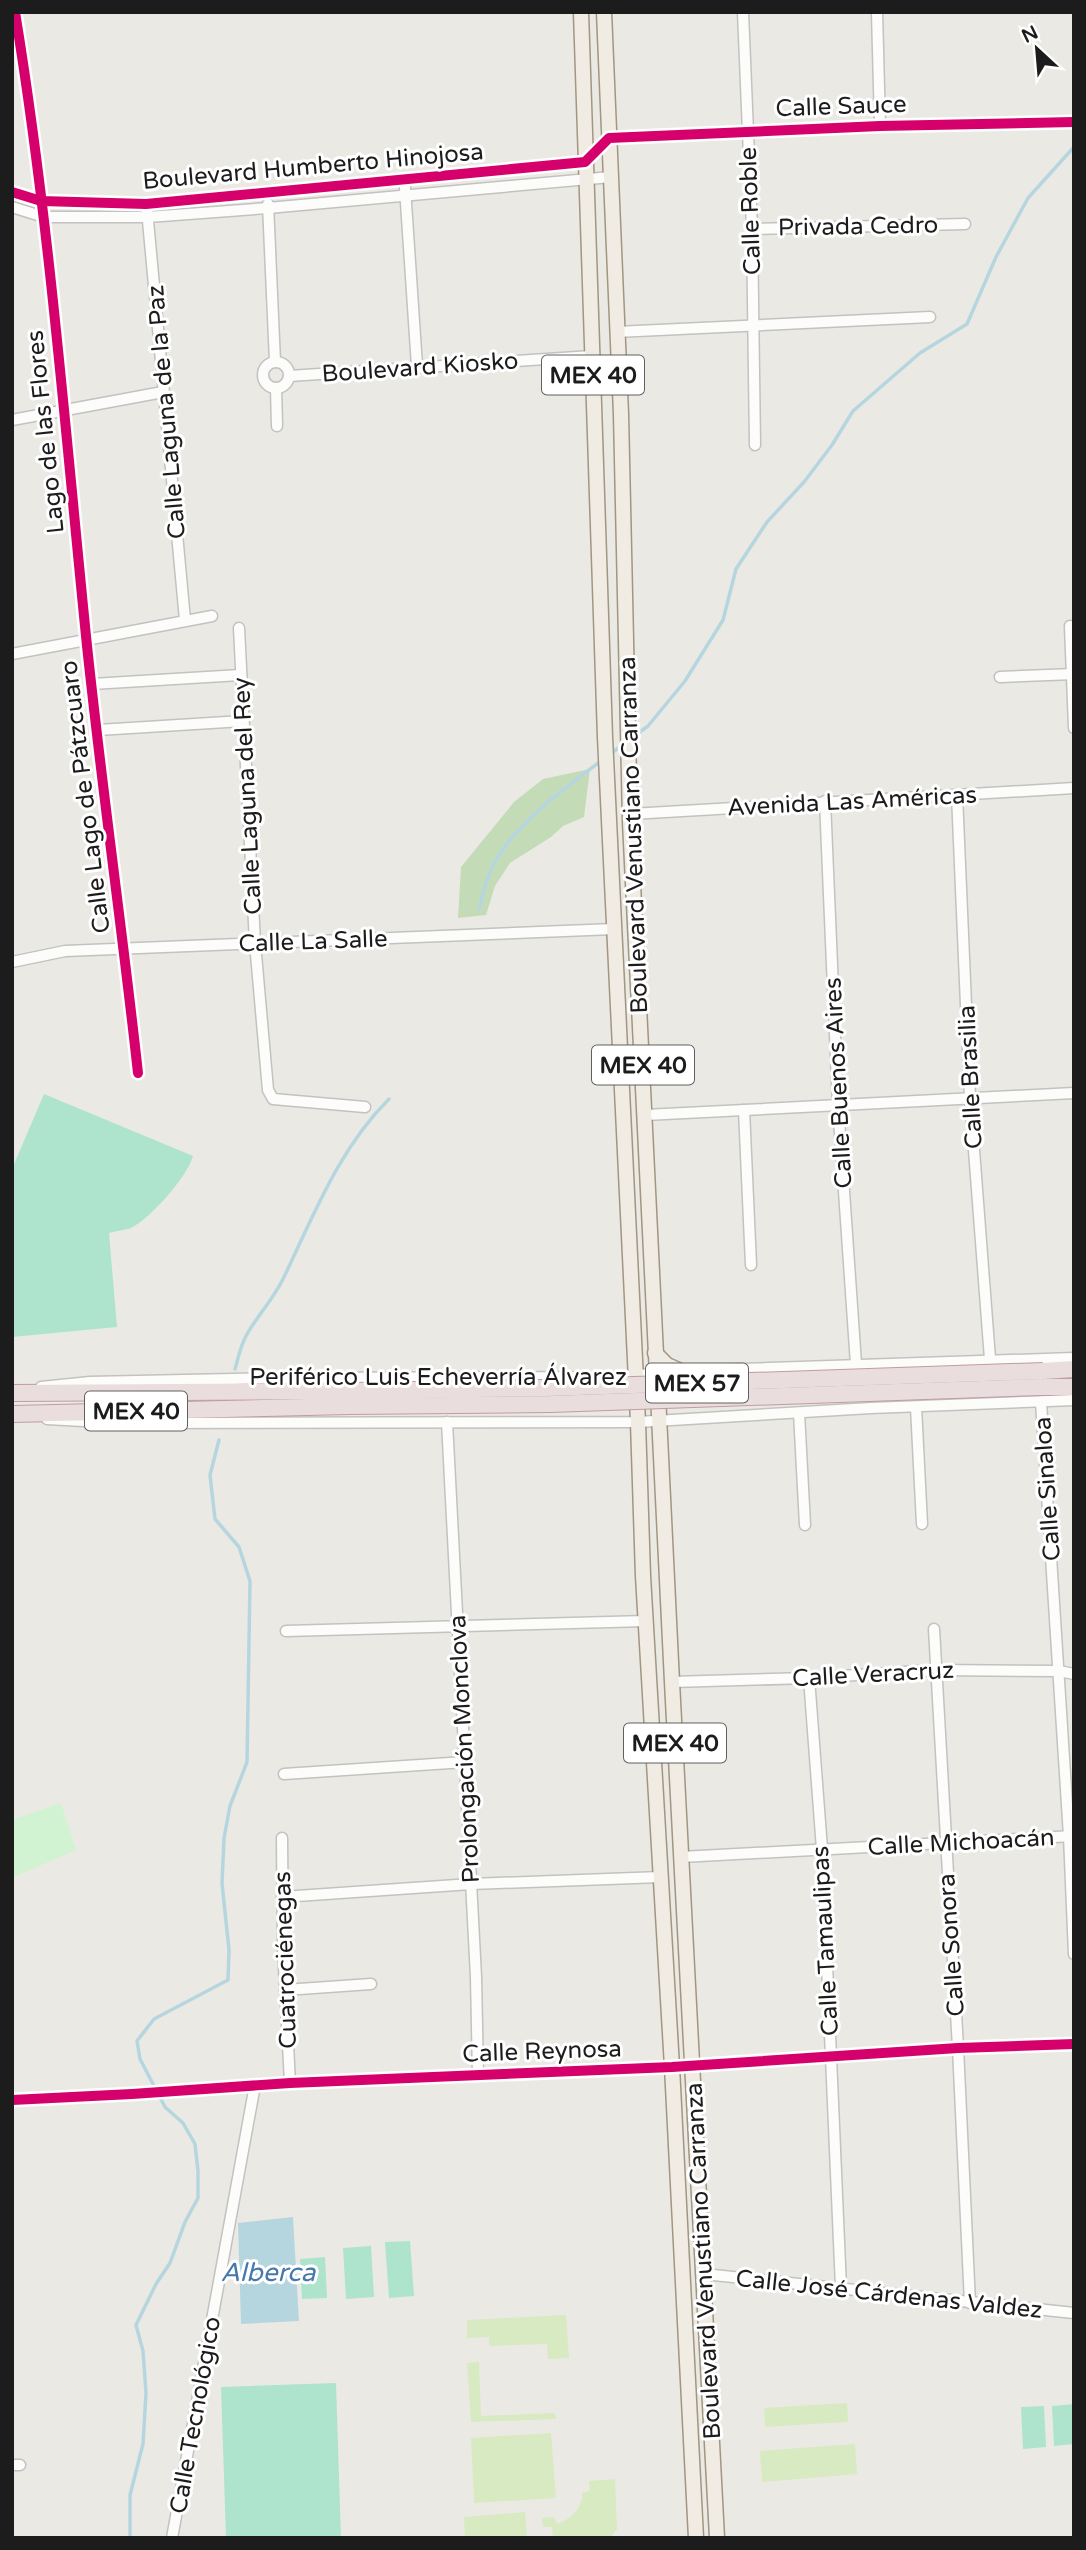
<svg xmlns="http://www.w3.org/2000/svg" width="1086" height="2550" font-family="'Varela Round',sans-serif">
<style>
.grass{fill:#d7eac1}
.forest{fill:#c4dbb8}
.park{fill:#d1f3d1}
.pitch{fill:#aee4cd}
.water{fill:#b6d6df}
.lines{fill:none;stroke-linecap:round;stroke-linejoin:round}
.stream{stroke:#b6d6df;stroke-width:3.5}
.minor-casing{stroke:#c3c2c0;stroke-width:13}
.major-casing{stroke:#a19681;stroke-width:17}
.highway-casing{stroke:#c19ba5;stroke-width:18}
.minor{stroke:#fcfcfb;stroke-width:10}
.major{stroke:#f0ebe3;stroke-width:14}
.highway{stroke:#e9ddde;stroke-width:16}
.highway-bridge-casing{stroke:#c19ba5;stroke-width:18;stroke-linecap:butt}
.highway-bridge{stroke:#e9ddde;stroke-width:16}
.cycleway-casing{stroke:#fff;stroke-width:15}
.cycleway{stroke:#d6006c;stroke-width:10}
.labels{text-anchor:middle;stroke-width:6;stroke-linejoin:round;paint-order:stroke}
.shield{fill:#fff;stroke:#606060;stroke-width:2}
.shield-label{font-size:23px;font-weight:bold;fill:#1c1c1c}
.street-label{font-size:24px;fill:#1c1c1c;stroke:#fff}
.water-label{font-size:26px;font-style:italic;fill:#4678ad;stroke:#fff}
</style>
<rect width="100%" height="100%" fill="#ebe9e4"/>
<g class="grass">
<path d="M566 2315 569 2358 548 2359 547 2344 489 2346V2337L467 2338V2320Z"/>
<path d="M479 2362 481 2416 555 2413 556 2419 471 2422 467 2363Z"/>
<path d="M847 2403 848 2422 765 2427 764 2408Z"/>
<path d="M551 2433 556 2498 474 2503 471 2438Z"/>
<path d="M855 2444 857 2474 762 2482 760 2451Z"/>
<path d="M615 2479 617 2529 610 2538H553L552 2527H543L542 2518 553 2517 558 2524C571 2518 583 2509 582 2493L590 2491 589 2481Z"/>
<path d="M525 2512 527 2538H465L464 2517Z"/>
</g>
<path class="forest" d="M590 769 584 817 563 826 551 837 510 863 495 886 486 915 458 918 461 867 514 802 543 779Z"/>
<path class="park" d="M61 1803 76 1850 12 1878V1820Z"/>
<g class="pitch">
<path d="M44 1094 193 1156C187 1177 151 1218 131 1228 125 1230 116 1231 109 1233L117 1327 12 1337V1169Z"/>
<path d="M410 2241 414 2296 389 2298 385 2242Z"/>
<path d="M371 2246 374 2297 346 2299 343 2248Z"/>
<path d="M325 2257 327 2298 302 2299 300 2259Z"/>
<path d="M336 2383 341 2538H226L221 2387Z"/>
<path d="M1074 2404V2444L1054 2446 1052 2406Z"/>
<path d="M1044 2406 1046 2447 1023 2449 1021 2407Z"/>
</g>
<path class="water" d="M293 2217 299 2321 241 2324 238 2223Z"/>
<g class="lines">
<g class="stream">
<path d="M633 737 648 726 685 681 723 620 736 569 767 522 804 482 832 445 853 411 920 353 967 324 996 257 1028 198 1074 147"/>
<path d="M610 754 624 744"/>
<path d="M479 909C482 899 484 888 488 877 505 831 563 789 601 761"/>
<path d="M235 1369C238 1359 240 1348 245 1338 255 1318 273 1300 283 1279 314 1215 338 1150 389 1099"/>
<path d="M130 2538V2495L143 2444 146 2393 143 2351 136 2325 156 2284 170 2263 185 2222 198 2198V2171L195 2144 183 2123 165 2107 140 2059 137 2041 154 2019 228 1980 229 1950 222 1883 224 1838 230 1806 247 1762 250 1581 239 1547 215 1519 210 1475 219 1440"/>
</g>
<defs>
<g id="minor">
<path d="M15 12C49 219 65 428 86 636 101 782 122 927 138 1073"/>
<path d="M743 12 752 229 755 445"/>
<path d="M877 12 880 126"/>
<path d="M405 188 417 366"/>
<path d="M12 192 41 201 146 204 585 162 609 138 880 126 1074 122"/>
<path d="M268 204 275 362"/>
<path d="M12 207 44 217H148L268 208 611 177"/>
<path d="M147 210 185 620"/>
<path d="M752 229 965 224"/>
<path d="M616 332 930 317"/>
<circle cx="276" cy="375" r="13"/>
<path d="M289 376 592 356"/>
<path d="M276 388 277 426"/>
<path d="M12 420 163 392"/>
<path d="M1070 626 1074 728"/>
<path d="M239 628 255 943 268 1090 273 1099 365 1107"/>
<path d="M12 654 212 616"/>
<path d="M1000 677 1074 674"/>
<path d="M92 684 240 675"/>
<path d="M98 730 243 721"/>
<path d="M957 795 970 1098 990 1359"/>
<path d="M825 801 838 1105 856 1364"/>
<path d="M631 814 1074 788"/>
<path d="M12 962 65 951 614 929"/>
<path d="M744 1110 751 1265"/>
<path d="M645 1115 1074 1093"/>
<path d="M41 1387 90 1382 275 1378 609 1377 710 1370 1074 1358"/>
<path d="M1041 1402 1069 1836 1074 1954"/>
<path d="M916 1407 922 1524"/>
<path d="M799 1413 805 1525"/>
<path d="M47 1419 119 1423 638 1422 871 1408 1074 1400"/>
<path d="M447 1422 476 1977 478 2075"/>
<path d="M934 1629 958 2048 970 2303"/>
<path d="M286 1631 646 1621"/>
<path d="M809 1678 822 1849 841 2288"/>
<path d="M672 1682 809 1678 936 1670 1059 1671 1074 1674"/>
<path d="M284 1774 465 1762"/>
<path d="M282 1838 283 1948 290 2083"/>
<path d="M681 1857 1074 1836"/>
<path d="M282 1897 471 1884 661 1877"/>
<path d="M285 1990 371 1984"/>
<path d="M12 2100 132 2094 290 2083 672 2067 958 2048 1074 2044"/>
<path d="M704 2274 1074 2313"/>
<path d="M12 2465H20"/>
<path d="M172 2538 255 2085"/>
</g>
<g id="major">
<path d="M581 12 605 737 638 1422 643 1576 672 2067 696 2538"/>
<path d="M604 12 621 414 630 822 672 1682 717 2538"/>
<path d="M655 1353 667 1365 683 1372"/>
</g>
<g id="highway">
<path d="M1043 1371 1074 1369"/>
<path d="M1041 1387H1074"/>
<path d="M12 1393 351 1391"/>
<path d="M12 1414 350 1406"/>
</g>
</defs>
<use href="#minor" class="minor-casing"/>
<use href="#major" class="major-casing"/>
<use href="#highway" class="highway-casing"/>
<use href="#minor" class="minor"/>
<use href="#major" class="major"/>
<use href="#highway" class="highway"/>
<defs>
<g id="highway-bridge">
<path d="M351 1391 547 1388 1043 1371"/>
<path d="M350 1406 551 1404 1041 1387"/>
</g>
</defs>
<use href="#highway-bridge" class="highway-bridge-casing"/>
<use href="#highway-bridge" class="highway-bridge"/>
<defs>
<g id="cycleway">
<path d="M15 12C49 219 65 428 86 636 101 782 122 927 138 1073"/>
<path d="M12 192 41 201 146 204 585 162 609 138 880 126 1074 122"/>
<path d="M12 2100 132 2094 290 2083 672 2067 958 2048 1074 2044"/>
</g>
</defs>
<use href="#cycleway" class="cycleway-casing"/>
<use href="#cycleway" class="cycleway"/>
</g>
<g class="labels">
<g class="shield">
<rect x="542" y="355.5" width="102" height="39" rx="5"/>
<rect x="592" y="1045.5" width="102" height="39" rx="5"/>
<rect x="646" y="1363.5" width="102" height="39" rx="5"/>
<rect x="85" y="1391.5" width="102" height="39" rx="5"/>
<rect x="624" y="1723.5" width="102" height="39" rx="5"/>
</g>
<g class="shield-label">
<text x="593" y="383">MEX 40</text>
<text x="643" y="1073">MEX 40</text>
<text x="697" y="1391">MEX 57</text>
<text x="136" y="1419">MEX 40</text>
<text x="675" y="1751">MEX 40</text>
</g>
<g class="street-label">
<text transform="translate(841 106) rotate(-2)" y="8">Calle Sauce</text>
<text transform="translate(313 166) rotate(-5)" y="8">Boulevard Humberto Hinojosa</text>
<text transform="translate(750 211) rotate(-92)" y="8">Calle Roble</text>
<text transform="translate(858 226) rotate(-1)" y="8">Privada Cedro</text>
<text transform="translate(420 367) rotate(-4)" y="8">Boulevard Kiosko</text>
<text transform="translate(166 412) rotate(-95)" y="8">Calle Laguna de la Paz</text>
<text transform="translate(45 432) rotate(-96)" y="8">Lago de las Flores</text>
<text transform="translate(247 796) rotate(-93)" y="8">Calle Laguna del Rey</text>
<text transform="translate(85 797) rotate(-97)" y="8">Calle Lago de Pátzcuaro</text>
<text transform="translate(852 801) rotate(-3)" y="8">Avenida Las Américas</text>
<text transform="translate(633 835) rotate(-92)" y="8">Boulevard Venustiano Carranza</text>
<text transform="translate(313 941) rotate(-2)" y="8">Calle La Salle</text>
<text transform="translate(970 1077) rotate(-93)" y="8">Calle Brasilia</text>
<text transform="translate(838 1083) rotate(-93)" y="8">Calle Buenos Aires</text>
<text x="438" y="1385">Periférico Luis Echeverría Álvarez</text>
<text transform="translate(1047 1489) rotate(-94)" y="8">Calle Sinaloa</text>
<text transform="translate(873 1674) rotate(-3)" y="8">Calle Veracruz</text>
<text transform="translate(464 1749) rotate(-93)" y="8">Prolongación Monclova</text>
<text transform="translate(961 1842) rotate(-3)" y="8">Calle Michoacán</text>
<text transform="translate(825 1941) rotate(-93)" y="8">Calle Tamaulipas</text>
<text transform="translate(951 1945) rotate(-94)" y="8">Calle Sonora</text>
<text transform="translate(285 1960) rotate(-92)" y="8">Cuatrociénegas</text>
<text transform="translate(542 2051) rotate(-2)" y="8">Calle Reynosa</text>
<text transform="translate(703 2261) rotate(-93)" y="8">Boulevard Venustiano Carranza</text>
<text transform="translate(889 2294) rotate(6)" y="8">Calle José Cárdenas Valdez</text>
<text transform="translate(195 2415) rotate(-80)" y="8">Calle Tecnológico</text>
</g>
<g class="water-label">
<text x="268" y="2281">Alberca</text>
</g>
</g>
<rect width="1086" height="2550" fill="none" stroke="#1c1c1c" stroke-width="28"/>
<g transform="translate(1037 49) rotate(334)" stroke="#ffffff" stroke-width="5" paint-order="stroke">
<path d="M0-5L12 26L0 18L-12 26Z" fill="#1c1c1c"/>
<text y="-10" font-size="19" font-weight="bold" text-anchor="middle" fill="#1c1c1c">N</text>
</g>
</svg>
